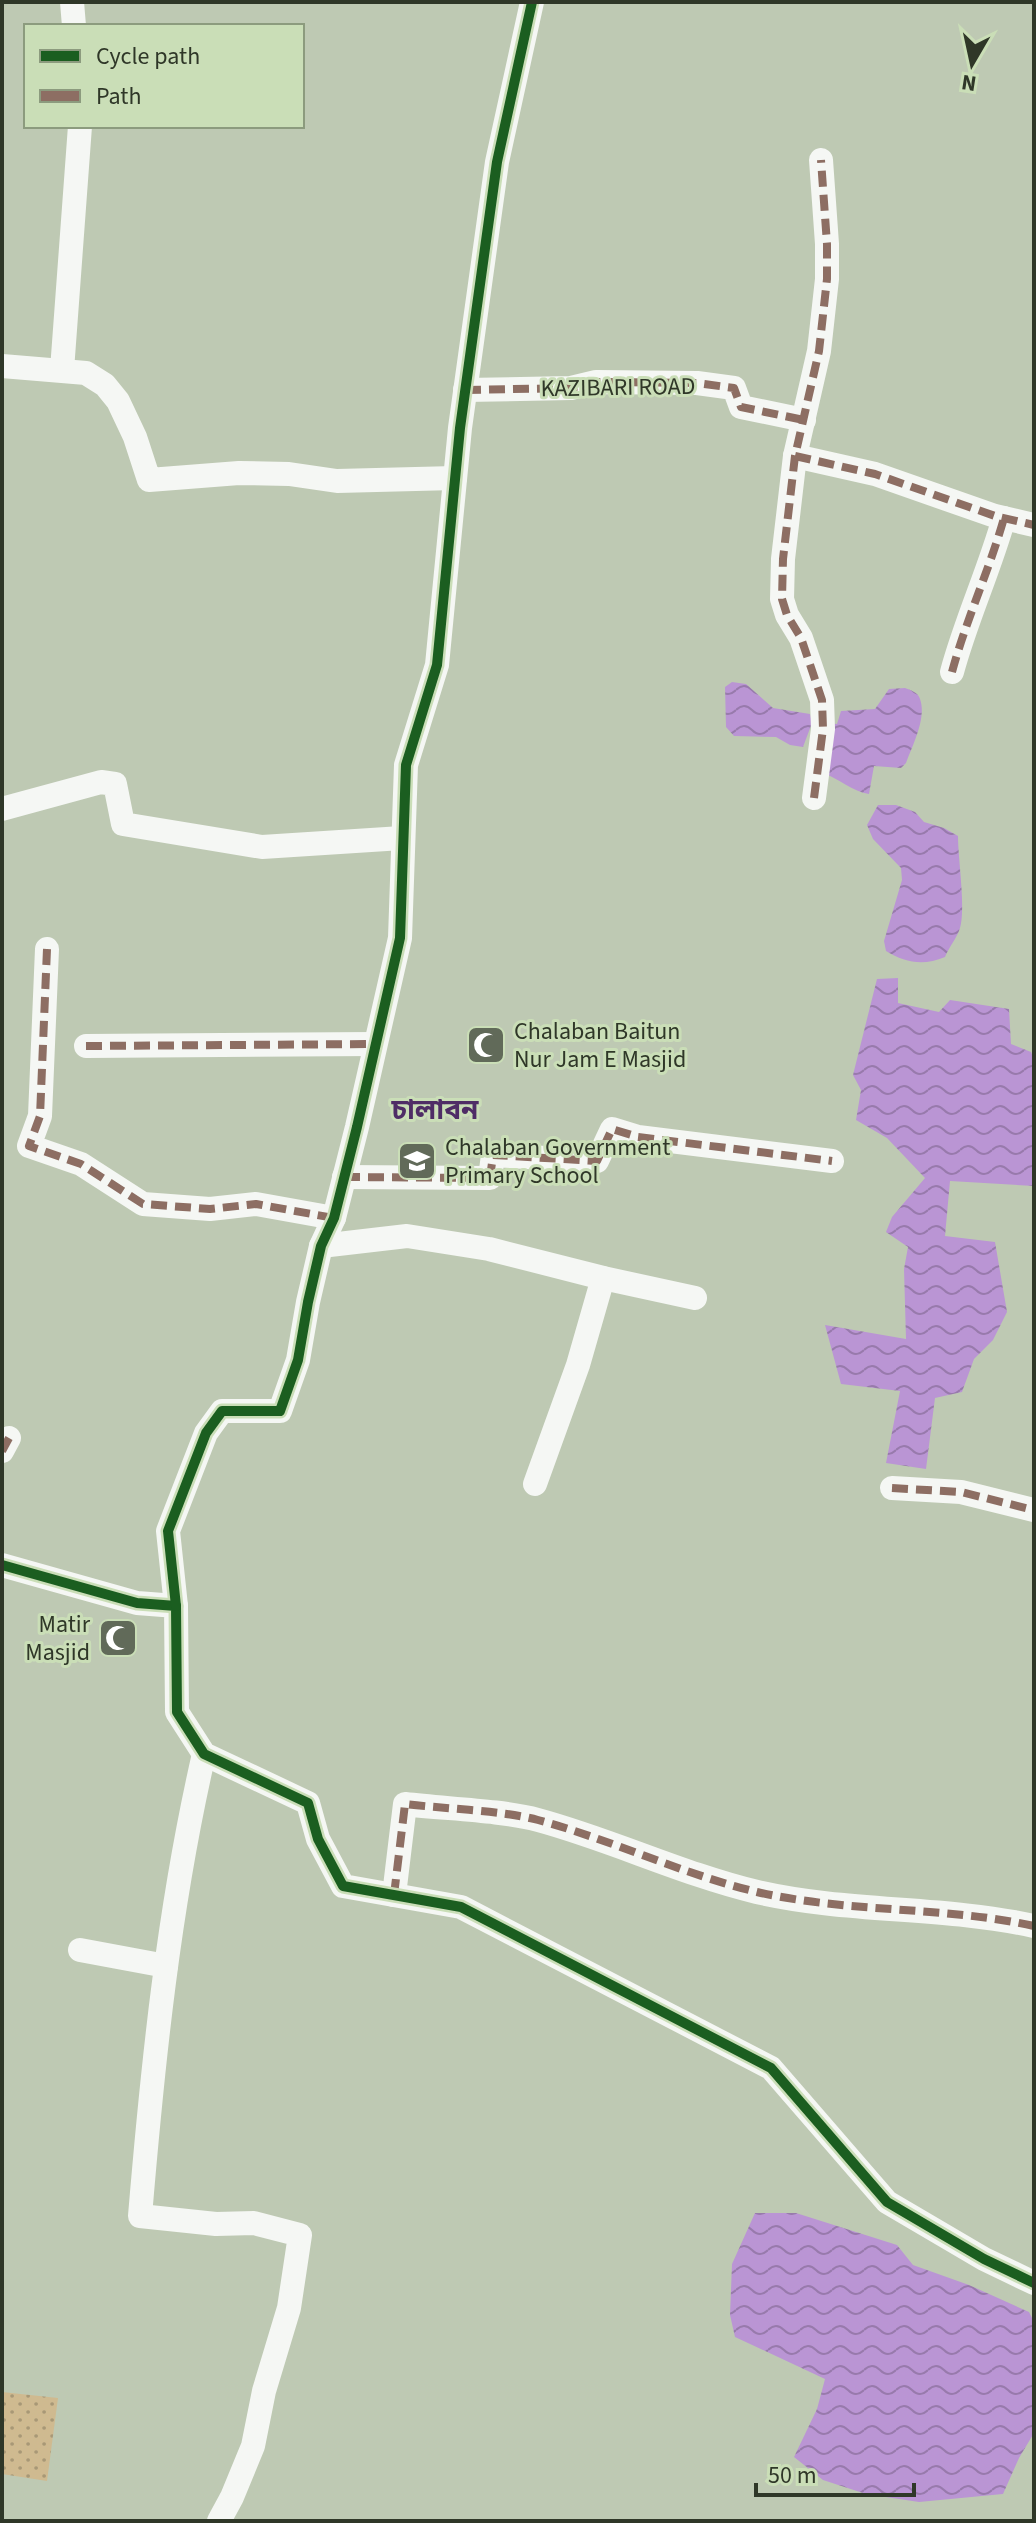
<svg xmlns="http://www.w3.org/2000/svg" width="1036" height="2523" font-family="'Source Sans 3','Noto Sans Bengali',sans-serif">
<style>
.park{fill:url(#park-dots)}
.water{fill:url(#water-waves)}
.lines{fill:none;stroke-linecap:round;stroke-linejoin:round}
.street{stroke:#f5f7f4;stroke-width:24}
.quiet{stroke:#8d6e63;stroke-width:8;stroke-dasharray:16 8;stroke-linecap:butt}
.cycleway-casing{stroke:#cadeb7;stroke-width:15}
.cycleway{stroke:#1b5e20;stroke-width:10}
.labels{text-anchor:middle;stroke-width:6;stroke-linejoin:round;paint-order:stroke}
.street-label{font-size:24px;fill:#2f3728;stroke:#cadeb7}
.poi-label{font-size:24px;fill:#2f3728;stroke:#cadeb7;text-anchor:start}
.quarter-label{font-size:28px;font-weight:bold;fill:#4f2d66;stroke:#cadeb7}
</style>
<defs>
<pattern id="park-dots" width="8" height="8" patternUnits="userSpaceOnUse" patternTransform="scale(2)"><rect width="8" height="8" fill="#cfba90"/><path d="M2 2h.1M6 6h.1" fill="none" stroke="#a89876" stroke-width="1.8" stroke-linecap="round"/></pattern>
<pattern id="water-waves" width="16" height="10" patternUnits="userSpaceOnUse" patternTransform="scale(2)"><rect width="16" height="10" fill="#ba95d4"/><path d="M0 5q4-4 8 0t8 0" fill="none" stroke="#987aac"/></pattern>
</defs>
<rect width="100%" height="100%" fill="#bec9b3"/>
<path class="park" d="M2 2392 58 2398 47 2481 2 2474Z"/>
<g class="water">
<path d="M732 682 746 684 773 708 810 714 812 723 803 747 790 745 776 737 734 736 726 727 725 687Z"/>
<path d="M905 688C910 690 918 692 920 699 927 718 912 746 906 763L901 768 874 766 869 794C853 792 838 778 821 772L825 723 837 724 841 711 875 709 889 689Z"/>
<path d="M878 805H896L915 812 924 822 944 828 958 836C958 859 966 910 960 928 957 938 949 947 945 957 924 966 905 963 886 951L884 941 902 880 901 868 873 839 867 825Z"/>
<path d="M898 978V1003L939 1012 950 1000 1009 1009 1011 1044 1031 1052 1034 1060V1186L950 1181 945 1236 995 1242 1007 1312 993 1340 974 1359 962 1392 935 1398 926 1469 886 1463 900 1391 841 1384 825 1325 906 1339 904 1269 908 1247 886 1232 892 1217 925 1178 887 1138 856 1120 861 1090 853 1075 877 979Z"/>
<path d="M755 2213H796L897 2245 913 2265 969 2285 1029 2312 1034 2322V2433L1019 2458 1003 2494 919 2502 866 2494 823 2480 794 2457 817 2409 825 2379 735 2337 730 2315 732 2264Z"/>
</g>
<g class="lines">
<g class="street">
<path d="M72 2 74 26"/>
<path d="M2 366 86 373 105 385 118 401 135 437 149 480 239 473 289 474 337 481 455 478"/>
<path d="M62 370 80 126"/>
<path d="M465 390 571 388 596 382 697 383 734 388 741 407 804 420"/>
<path d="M795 456 875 474 995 516 1034 525"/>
<path d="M952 672C966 620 989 571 1004 518"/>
<path d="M814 798 823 729 822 700 801 638 787 615 782 599 783 559 795 456 819 351 827 279V244L821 160"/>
<path d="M2 809 101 782 115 784 123 824 262 847 402 838"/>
<path d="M47 949 40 1116 29 1146 81 1164 143 1204 210 1209 256 1204 334 1218"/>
<path d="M86 1046 375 1044"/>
<path d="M344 1177 490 1178 493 1155 597 1161 612 1129 638 1137 832 1161"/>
<path d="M321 1246 407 1236 489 1249 603 1278 695 1298"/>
<path d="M2 1451 9 1438"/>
<path d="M535 1484 578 1365 603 1278"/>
<path d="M892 1488 961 1492 1034 1510"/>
<path d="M2 1565 137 1603 176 1606 177 1712 204 1754 308 1803 318 1839 343 1886 461 1907 771 2068 887 2202 984 2259 1034 2283"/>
<path d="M176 1606 168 1531 206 1433 222 1411H280L298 1360 308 1302 321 1246 334 1218 357 1127 400 938 406 765 437 665 460 428 497 162 532 2"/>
<path d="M204 1754C169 1906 153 2061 140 2216L216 2224 254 2223 300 2235 289 2308 264 2391 253 2446 232 2497 219 2521"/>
<path d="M394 1895 405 1804C445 1809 500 1810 538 1820 612 1840 682 1874 757 1892 848 1913 943 1906 1034 1926"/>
<path d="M80 1950 166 1966"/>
</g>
<g class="quiet">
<path d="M465 390 571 388 596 382 697 383 734 388 741 407 804 420"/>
<path d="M795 456 875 474 995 516 1034 525"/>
<path d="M952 672C966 620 989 571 1004 518"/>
<path d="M814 798 823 729 822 700 801 638 787 615 782 599 783 559 795 456 819 351 827 279V244L821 160"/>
<path d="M47 949 40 1116 29 1146 81 1164 143 1204 210 1209 256 1204 334 1218"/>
<path d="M86 1046 375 1044"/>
<path d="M344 1177 490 1178 493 1155 597 1161 612 1129 638 1137 832 1161"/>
<path d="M2 1451 9 1438"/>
<path d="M892 1488 961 1492 1034 1510"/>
<path d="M394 1895 405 1804C445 1809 500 1810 538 1820 612 1840 682 1874 757 1892 848 1913 943 1906 1034 1926"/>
</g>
<defs>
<g id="cycleway">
<path d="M2 1565 137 1603 176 1606 177 1712 204 1754 308 1803 318 1839 343 1886 461 1907 771 2068 887 2202 984 2259 1034 2283"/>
<path d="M176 1606 168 1531 206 1433 222 1411H280L298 1360 308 1302 321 1246 334 1218 357 1127 400 938 406 765 437 665 460 428 497 162 532 2"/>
</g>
</defs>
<use href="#cycleway" class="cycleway-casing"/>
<use href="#cycleway" class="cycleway"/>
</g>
<defs>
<symbol id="mosque-square" viewBox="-11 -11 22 22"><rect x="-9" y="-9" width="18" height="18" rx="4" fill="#616a59" stroke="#cadeb7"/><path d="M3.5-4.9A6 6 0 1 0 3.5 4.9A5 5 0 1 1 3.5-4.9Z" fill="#fff"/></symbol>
<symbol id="school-square" viewBox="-11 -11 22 22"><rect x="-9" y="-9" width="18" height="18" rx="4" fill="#616a59" stroke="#cadeb7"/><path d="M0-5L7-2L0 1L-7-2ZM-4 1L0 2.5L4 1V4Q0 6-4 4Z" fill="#fff"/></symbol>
</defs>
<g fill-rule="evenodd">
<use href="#mosque-square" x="464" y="1023" width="44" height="44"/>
<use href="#school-square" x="395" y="1139" width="44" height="44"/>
<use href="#mosque-square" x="96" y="1616" width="44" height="44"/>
</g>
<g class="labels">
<g class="street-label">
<text transform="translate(618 387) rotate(-1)" y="8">KAZIBARI ROAD</text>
</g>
<g class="poi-label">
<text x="514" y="1039">Chalaban Baitun<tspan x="514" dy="28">Nur Jam E Masjid</tspan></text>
<text x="445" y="1155">Chalaban Government<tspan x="445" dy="28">Primary School</tspan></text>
<text x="90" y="1632" text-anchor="end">Matir<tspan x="90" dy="28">Masjid</tspan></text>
</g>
<g class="quarter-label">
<text x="435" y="1119">চালাবন</text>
</g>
</g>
<rect width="1036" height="2523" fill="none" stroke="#2f3728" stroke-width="8"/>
<rect x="24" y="24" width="280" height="104" fill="#cadeb7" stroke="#8c9b7e" stroke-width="2"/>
<rect x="40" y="50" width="40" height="12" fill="#1b5e20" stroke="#8c9b7e" stroke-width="2"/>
<text x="96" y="64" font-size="24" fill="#2f3728">Cycle path</text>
<rect x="40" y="90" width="40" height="12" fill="#8d6e63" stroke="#8c9b7e" stroke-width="2"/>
<text x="96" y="104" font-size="24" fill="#2f3728">Path</text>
<g transform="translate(972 64) rotate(189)" stroke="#cadeb7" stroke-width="6" paint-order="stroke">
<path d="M0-6L14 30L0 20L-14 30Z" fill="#2f3728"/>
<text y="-12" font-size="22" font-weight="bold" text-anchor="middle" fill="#2f3728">N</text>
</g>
<path d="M756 2483v12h158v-12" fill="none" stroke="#2f3728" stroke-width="4"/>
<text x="768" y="2483" font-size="24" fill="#2f3728" stroke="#cadeb7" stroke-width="6" paint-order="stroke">50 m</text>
</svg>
